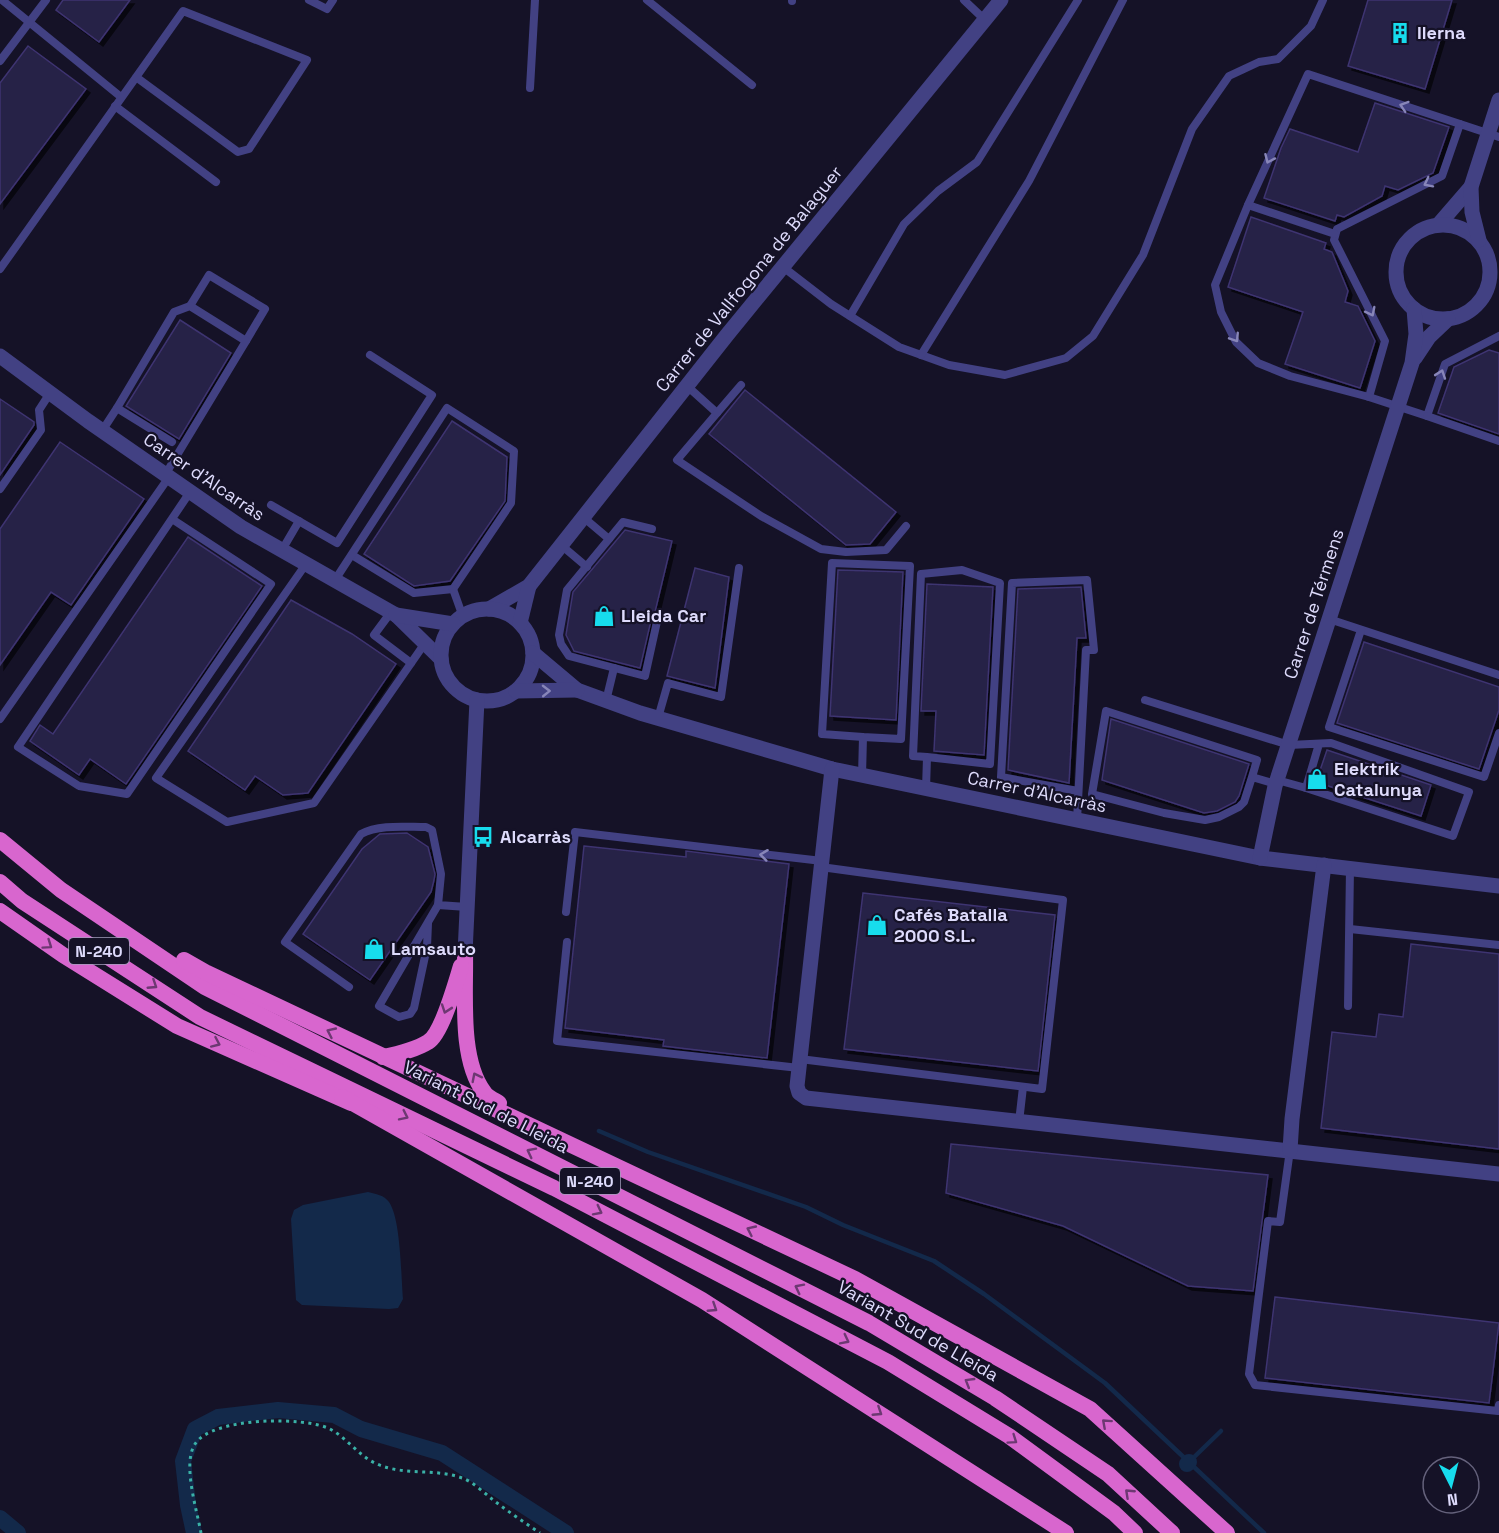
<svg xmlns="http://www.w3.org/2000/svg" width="1499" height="1533" font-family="'Space Grotesk',sans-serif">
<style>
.water{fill:#13294a}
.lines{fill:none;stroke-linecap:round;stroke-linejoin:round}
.stream{stroke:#13294a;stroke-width:4.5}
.canal{stroke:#13294a;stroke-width:16}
.building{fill:#272047;stroke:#3e3471;stroke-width:1.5;filter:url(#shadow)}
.path{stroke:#3ab1a7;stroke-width:3;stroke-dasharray:3 4.5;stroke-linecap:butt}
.service{stroke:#424183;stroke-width:8}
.minor{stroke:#424183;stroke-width:15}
.trunk{stroke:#d866ce;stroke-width:16}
.oneway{stroke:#8886b9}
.oneway2{stroke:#6d3872}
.labels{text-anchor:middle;stroke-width:4.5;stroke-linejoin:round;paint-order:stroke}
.shield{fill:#151227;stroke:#a29fbc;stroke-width:1.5}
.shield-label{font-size:16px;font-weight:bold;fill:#dedbfc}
.poi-label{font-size:18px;font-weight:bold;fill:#dedbfc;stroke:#151227;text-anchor:start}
.street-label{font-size:18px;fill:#dedbfc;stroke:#151227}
</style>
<defs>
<filter id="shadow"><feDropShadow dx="4" dy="4" stdDeviation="0" flood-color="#0009"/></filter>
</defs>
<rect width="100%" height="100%" fill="#151227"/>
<path class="water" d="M368 1192C376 1194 384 1195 389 1202 401 1219 401 1277 403 1299L398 1308 389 1309 302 1305 296 1300 291 1219 294 1210 303 1205Z"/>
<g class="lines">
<g class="stream">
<path d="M599 1131 648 1152 806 1207 843 1225 934 1261 984 1294 1105 1383 1264 1533"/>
<path d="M1189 1462 1221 1431"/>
</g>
<g class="canal">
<path d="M1187 1464 1189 1462"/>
<path d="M0 1518 18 1533"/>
<path d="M194 1533 188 1505 183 1461 195 1429 218 1417 278 1410 334 1415 361 1429 442 1453 566 1533"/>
</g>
</g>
<g class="building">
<path d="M63 0H130L99 42 56 10Z"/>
<path d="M1368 0H1452L1425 89 1348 66Z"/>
<path d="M28 46 86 89 0 204V83Z"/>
<path d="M1375 103 1449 127 1433 173 1398 190 1385 186 1382 196 1344 217 1337 215 1335 221 1264 198 1281 148 1290 129 1358 152Z"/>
<path d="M1251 217 1326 243 1324 249 1332 252 1348 291 1345 302 1358 306 1375 341 1360 388 1285 364 1303 312 1228 287Z"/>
<path d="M180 320 231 353 179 439 126 406Z"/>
<path d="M1489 350 1499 353V434L1438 413 1454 367Z"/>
<path d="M745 390 896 512 870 544 846 545 709 434Z"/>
<path d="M0 399 34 422V425L0 475Z"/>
<path d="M452 421 507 457 505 501 450 581 414 586 364 554Z"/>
<path d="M60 442 144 499 71 605 51 592 0 665V529Z"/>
<path d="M625 530 672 541 655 612 652 616 640 668 574 651 566 635 573 592Z"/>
<path d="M188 537 262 586 126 784 90 759 79 775 30 741 40 725 53 734Z"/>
<path d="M695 568 729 577 715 688 667 676Z"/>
<path d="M838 570 903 572 896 720 830 716Z"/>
<path d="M927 584 993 587 984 755 934 751 936 711H921Z"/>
<path d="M1081 587 1086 638H1077L1069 783 1008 770 1018 589Z"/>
<path d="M291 600 352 634 396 664 308 793 283 795 255 776 245 790 188 751Z"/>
<path d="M1364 642 1499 687V710L1479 769 1337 723Z"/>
<path d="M1111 719 1249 764 1239 796 1235 802 1217 811 1204 813 1102 780Z"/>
<path d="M1327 750 1431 785 1421 816 1316 782Z"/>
<path d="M407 833 428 847 435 874 434 880 431 892 370 980 303 934 362 849 380 834Z"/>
<path d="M584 846 686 857V851L789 864 767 1058 663 1046 664 1040 565 1028Z"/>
<path d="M863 893 1055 915 1038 1071 844 1049Z"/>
<path d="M1411 944 1499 954V1149L1321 1128 1332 1032 1376 1037 1379 1014 1403 1017Z"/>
<path d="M951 1144 1268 1175 1253 1291 1188 1286 1063 1226 946 1193Z"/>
<path d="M1275 1297 1499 1323 1489 1403 1265 1378Z"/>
</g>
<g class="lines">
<path class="path" d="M201 1533C197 1510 182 1464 195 1444 212 1417 304 1416 330 1429 347 1438 360 1457 377 1464 404 1476 435 1468 462 1478 472 1481 483 1492 492 1499 507 1511 524 1522 540 1533"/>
<g class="service">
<path d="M2 0 121 97"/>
<path d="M309 0 327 9 333 0"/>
<path d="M647 0 752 85"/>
<path d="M964 0 985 20"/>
<path d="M792 1V0"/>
<path d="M0 61 46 0"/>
<path d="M530 88 535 0"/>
<path d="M115 106 216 182"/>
<path d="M1499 137 1460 124 1442 176 1337 229 1334 240 1385 341 1369 397 1427 416 1445 364 1499 336"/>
<path d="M1248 205 1335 234"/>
<path d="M783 267 831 304 899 347 949 365 1005 375 1066 358 1093 336 1143 255 1192 129 1229 76 1259 62 1278 59 1311 26 1323 0"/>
<path d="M0 269 183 11 307 60 249 149 238 152 136 77"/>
<path d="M190 306 209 275 265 309 246 341"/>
<path d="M850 316 904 224 938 191 977 162 1078 0"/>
<path d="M921 355 1029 181 1123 0"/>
<path d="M687 386 717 413 677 460 761 516 821 549 846 552 886 550 906 526"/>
<path d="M1369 397 1290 376 1258 363 1236 342 1221 312 1215 285 1248 205 1308 74 1460 124"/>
<path d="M717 413 741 385"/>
<path d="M1427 416 1499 441"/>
<path d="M102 431 117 408"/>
<path d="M165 475 246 341 190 306 174 312 117 408 172 442"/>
<path d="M0 489 41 430 39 410 50 393"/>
<path d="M271 505 337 543 432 395 370 355"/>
<path d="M583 517 609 539"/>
<path d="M172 519 271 584 127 794 79 786 18 747 190 492"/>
<path d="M652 529 623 522 567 590 559 635 561 644 569 656 645 676 658 617"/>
<path d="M561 545 587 567"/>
<path d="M282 550 299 521"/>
<path d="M352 555 414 593 453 589"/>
<path d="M306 564 156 778 227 822 314 803 425 643"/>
<path d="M335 580 447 408 514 451 511 503 453 589"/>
<path d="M453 589 463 617"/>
<path d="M391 612 374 635 411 663"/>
<path d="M1329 619 1499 675"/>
<path d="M1361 630 1329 727 1484 777 1499 733"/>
<path d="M1145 700 1289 745 1331 743 1469 792 1453 836 1306 788 1319 744"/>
<path d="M606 701 614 668"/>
<path d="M658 718 668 683 721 697 739 568"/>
<path d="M0 719 169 477"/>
<path d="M862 776 863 737 901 739 910 566 832 563 822 734 863 737"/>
<path d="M1252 777 1244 802 1239 807 1219 817 1205 820 1164 813 1092 794 1106 711 1257 760 1252 777 1276 784"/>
<path d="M1277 780 1306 788"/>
<path d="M926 789 927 757 990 764 1000 583 962 570 921 574 913 756 927 757"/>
<path d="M1077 820 1086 650H1094L1087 580 1012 583 1001 777 1078 791"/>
<path d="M566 912 575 832 822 861"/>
<path d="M428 923 427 947 414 1008 410 1014 399 1017 379 1006 438 905"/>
<path d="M1350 929 1499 945"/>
<path d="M567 942 557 1041 799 1068"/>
<path d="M349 987 285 942 361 834C379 824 405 827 426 827L432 830 441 874 438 905 467 907"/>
<path d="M1348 1006 1350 868"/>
<path d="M800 1059 1042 1089 1063 900 821 867"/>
<path d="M1019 1122 1023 1087"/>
<path d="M1290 1150 1280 1222 1268 1221 1249 1374 1255 1385 1498 1411 1499 1405"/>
</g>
<g class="minor">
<path d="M1439 224 1471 187"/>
<circle cx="1443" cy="272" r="47"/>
<path d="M1479 240 1472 212 1471 187 1499 100"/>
<path d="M0 356 88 421 241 527 396 615 441 659"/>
<path d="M1415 358 1429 337 1448 319"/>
<path d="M489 609 529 586 727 335 1001 0"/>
<circle cx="487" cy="655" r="46"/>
<path d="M396 615 453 624"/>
<path d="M520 623 529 586"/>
<path d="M533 653 577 690 640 713 832 769 1260 858 1499 886"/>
<path d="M516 691 577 690"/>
<path d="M832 769 797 1086 799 1093 806 1098 1499 1174"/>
<path d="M1260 858 1275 786 1412 363 1416 334 1414 309"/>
<path d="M465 953 477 700"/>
<path d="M1290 1150 1292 1119 1324 865"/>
</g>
<g class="trunk">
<path d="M0 840 61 890 205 987 869 1323 995 1398 1108 1474 1172 1533"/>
<path d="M0 882 22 901 200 1017 554 1188 888 1362 1009 1436 1114 1513 1135 1533"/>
<path d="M0 911 63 955 177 1026 351 1103"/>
<path d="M465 953C466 994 459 1059 484 1092 487 1097 494 1100 499 1103"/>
<path d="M184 960 205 972 855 1279 1090 1409 1227 1533"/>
<path d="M383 1057C398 1054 415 1050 428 1042 442 1034 456 982 461 966"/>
<path d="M342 1097 702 1300 1066 1533"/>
</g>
</g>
<defs><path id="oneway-chevron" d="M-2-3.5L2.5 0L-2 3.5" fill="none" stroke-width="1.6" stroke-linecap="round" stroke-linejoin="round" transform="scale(1.5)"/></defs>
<g class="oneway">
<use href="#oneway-chevron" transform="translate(1404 106) rotate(-162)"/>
<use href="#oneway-chevron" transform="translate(1269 159) rotate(114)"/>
<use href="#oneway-chevron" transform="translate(1428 183) rotate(153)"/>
<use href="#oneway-chevron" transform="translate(1371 312) rotate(63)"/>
<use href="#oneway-chevron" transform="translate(1235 338) rotate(57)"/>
<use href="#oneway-chevron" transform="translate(1441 374) rotate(-71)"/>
<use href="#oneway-chevron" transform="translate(546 691) rotate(-1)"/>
<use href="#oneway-chevron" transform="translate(764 855) rotate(-173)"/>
</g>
<g class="oneway2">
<use href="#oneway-chevron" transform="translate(48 945) rotate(35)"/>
<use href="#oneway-chevron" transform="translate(153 985) rotate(33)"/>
<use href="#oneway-chevron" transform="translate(446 1009) rotate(109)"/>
<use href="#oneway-chevron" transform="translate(331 1032) rotate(-155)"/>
<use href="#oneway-chevron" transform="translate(216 1043) rotate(24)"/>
<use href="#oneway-chevron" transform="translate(476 1077) rotate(-117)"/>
<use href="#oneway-chevron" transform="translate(404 1116) rotate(26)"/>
<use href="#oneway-chevron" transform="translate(531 1152) rotate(-153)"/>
<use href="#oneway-chevron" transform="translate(598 1211) rotate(27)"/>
<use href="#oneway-chevron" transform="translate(751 1230) rotate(-155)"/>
<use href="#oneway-chevron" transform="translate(799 1288) rotate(-153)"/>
<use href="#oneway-chevron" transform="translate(713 1308) rotate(33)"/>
<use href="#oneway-chevron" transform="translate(845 1340) rotate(27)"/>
<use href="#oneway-chevron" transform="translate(969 1382) rotate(-149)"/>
<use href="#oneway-chevron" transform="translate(878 1412) rotate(33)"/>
<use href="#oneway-chevron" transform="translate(1106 1423) rotate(-138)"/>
<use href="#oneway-chevron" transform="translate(1013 1440) rotate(35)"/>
<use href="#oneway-chevron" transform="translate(1129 1493) rotate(-137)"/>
</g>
<defs>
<symbol id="building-bare" viewBox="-9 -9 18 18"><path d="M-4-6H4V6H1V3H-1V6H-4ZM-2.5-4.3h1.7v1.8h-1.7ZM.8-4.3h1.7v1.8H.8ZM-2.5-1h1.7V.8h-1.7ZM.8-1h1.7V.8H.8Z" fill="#17dced" stroke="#151227" stroke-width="2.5" paint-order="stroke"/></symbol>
<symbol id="shop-bare" viewBox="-9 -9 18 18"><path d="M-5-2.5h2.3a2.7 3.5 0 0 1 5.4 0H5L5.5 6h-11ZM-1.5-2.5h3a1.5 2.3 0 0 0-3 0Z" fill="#17dced" stroke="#151227" stroke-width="2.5" paint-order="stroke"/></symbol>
<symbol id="bus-bare" viewBox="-9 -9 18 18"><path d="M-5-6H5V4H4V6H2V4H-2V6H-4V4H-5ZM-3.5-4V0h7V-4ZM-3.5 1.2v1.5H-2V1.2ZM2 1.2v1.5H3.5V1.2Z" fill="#17dced" stroke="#151227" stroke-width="2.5" paint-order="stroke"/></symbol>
</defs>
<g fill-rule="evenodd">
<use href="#building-bare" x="1385" y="18" width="30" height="30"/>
<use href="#shop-bare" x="589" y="601" width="30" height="30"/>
<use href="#shop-bare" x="1302" y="764" width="30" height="30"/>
<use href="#bus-bare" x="468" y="822" width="30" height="30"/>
<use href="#shop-bare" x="862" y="910" width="30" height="30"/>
<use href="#shop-bare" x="359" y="934" width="30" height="30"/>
</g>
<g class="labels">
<g class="shield">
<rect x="69" y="938" width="60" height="26" rx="4.5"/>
<rect x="560" y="1168" width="60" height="26" rx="4.5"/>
</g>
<g class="shield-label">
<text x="99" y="957">N-240</text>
<text x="590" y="1187">N-240</text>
</g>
<g class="poi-label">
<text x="1417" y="39">Ilerna</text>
<text x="621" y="622">Lleida Car</text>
<text x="1334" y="775">Elektrik<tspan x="1334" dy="21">Catalunya</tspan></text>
<text x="500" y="843">Alcarràs</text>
<text x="894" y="921">Cafés Batalla<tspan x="894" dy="21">2000 S.L.</tspan></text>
<text x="391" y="955">Lamsauto</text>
</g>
<g class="street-label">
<text transform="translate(749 279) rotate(-51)" y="6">Carrer de Vallfogona de Balaguer</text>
<text transform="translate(204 477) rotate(34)" y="6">Carrer d'Alcarràs</text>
<text transform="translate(1314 604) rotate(-72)" y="6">Carrer de Térmens</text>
<text transform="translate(1037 792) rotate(12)" y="6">Carrer d'Alcarràs</text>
<text transform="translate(486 1107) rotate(27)" y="6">Variant Sud de Lleida</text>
<text transform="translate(918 1331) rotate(30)" y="6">Variant Sud de Lleida</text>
</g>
</g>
<g transform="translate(1451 1485) rotate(174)"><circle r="28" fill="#151227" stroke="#65627c" stroke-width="1.5"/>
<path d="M0-4.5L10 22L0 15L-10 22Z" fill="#17dced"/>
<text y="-9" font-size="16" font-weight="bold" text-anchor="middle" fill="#dedbfc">N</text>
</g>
</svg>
